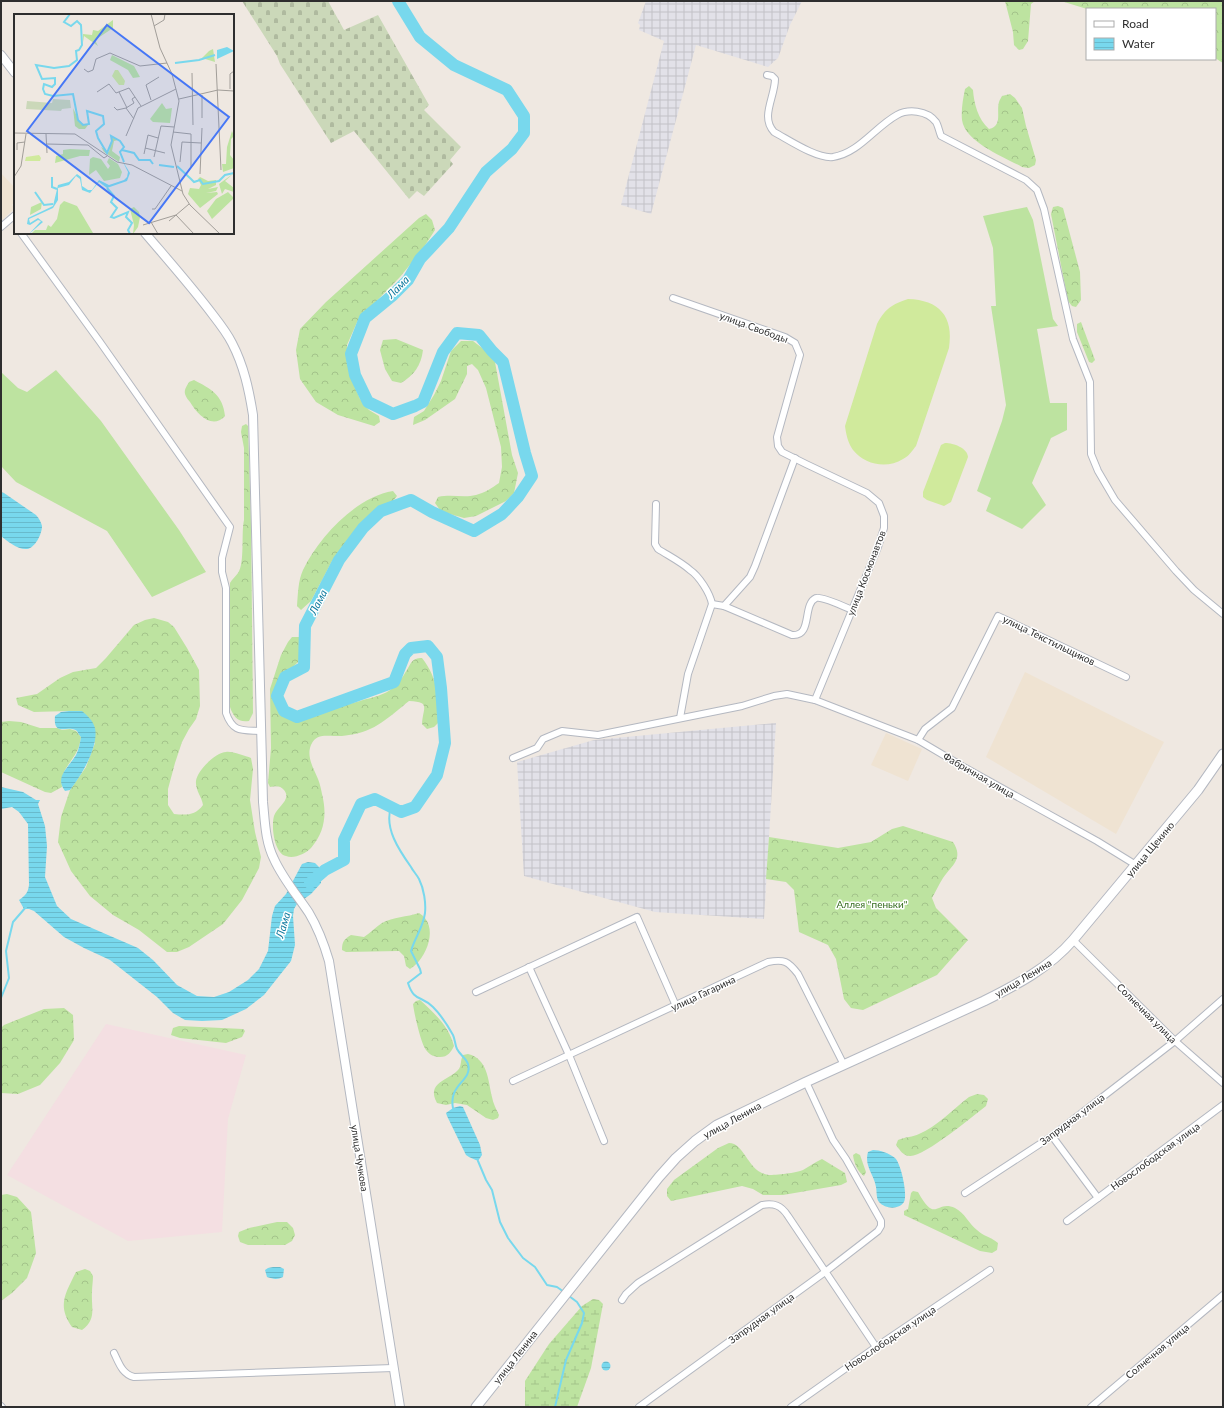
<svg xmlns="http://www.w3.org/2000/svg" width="1224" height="1408" font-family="Lato,sans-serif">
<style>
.industrial{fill:url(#industrial-grid)}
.education{fill:#efe3d2}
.medical{fill:#f4dfe2}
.forest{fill:url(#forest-crowns)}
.wetland{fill:url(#wetland-marsh)}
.cemetery{fill:url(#cemetery-stones)}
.garden{fill:#bde3a0}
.pitch{fill:#d0ea9c}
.water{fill:url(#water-rules)}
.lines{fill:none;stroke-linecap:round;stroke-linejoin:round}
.stream{stroke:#78d8ed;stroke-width:2}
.river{stroke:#78d8ed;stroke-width:12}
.minor-casing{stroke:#b4b8c1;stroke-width:8}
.tertiary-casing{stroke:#b4b8c1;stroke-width:10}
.secondary-casing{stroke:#b4b8c1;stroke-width:11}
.minor{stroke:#fff;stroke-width:6}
.tertiary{stroke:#fff;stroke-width:8}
.secondary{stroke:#fff;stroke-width:9}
.labels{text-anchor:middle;stroke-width:3;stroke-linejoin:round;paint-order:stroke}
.street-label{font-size:10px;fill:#2e2e2e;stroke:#fff}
.park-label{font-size:10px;fill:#346c1d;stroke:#fff}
.water-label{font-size:11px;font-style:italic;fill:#117b9f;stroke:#fff}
.inset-river{fill:none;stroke:#78d8ed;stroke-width:2}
.inset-road{fill:none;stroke:#a29e99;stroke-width:1}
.view{fill:#4677f6;fill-opacity:0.15;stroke:#4677f6;stroke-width:2}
.inset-edge{fill:none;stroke:#2e2e2e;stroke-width:2}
</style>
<defs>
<pattern id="industrial-grid" width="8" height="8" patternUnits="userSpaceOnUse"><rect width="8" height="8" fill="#e2e1e8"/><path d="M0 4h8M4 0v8" fill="none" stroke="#c2c1c7"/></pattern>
<pattern id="forest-crowns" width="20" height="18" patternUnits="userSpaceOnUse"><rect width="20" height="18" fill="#bde3a0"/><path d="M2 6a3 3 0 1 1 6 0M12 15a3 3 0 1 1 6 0" fill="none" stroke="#a3c38a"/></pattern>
<pattern id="wetland-marsh" width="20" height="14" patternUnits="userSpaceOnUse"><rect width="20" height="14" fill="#bde3a0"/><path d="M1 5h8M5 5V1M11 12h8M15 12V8" fill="none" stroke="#a3c38a"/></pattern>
<pattern id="cemetery-stones" width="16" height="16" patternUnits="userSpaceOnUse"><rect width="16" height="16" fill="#cbd8b9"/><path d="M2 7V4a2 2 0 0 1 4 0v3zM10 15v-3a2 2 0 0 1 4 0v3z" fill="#afba9f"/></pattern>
<pattern id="water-rules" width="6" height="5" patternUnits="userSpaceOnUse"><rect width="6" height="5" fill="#78d8ed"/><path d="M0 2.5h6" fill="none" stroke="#68bacc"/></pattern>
</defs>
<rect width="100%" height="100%" fill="#efe8e1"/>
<g class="industrial">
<path d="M646 1H802L790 25 778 58 768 67 696 45 651 214 621 205 664 41 639 30 640 25 638 23Z"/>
<path d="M776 723 764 919 655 912 524 876 517 762 594 740Z"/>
</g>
<g class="education">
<path d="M1 173 15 188V201L12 205 15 208 1 221Z"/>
<path d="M1025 672 1164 742 1116 834 986 757Z"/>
<path d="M886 733 922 749 908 781 871 765Z"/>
</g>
<path class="medical" d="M106 1024 246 1055 228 1119 222 1232 128 1241 7 1175Z"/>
<g class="forest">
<path d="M1005 1H1035L1031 4 1028 41 1023 49 1019 50 1014 45 1013 32Z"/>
<path d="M1061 1H1223V63L1215 58V9H1087Z"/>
<path d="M969 86 973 90C974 104 978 119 989 129 1003 126 996 112 999 102 1000 99 1001 98 1002 96L1010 94 1015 98 1022 108 1026 126 1036 160 1035 165 1029 168 1022 167C1004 157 965 142 962 120 961 110 963 99 965 89Z"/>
<path d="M1058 206 1063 208 1080 272 1081 300 1076 307 1072 306 1068 301 1051 214 1053 207Z"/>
<path d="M426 214 432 220 435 230 422 250 400 277 358 320 347 345 350 376 360 399 369 410 379 416 380 422 374 426 338 415 316 402 300 379 296 350 300 329 326 302 419 218Z"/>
<path d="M1081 322 1095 360 1092 363 1089 362 1077 332V324Z"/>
<path d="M396 339 423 350C421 366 414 375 401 383L392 381 385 369 380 350 383 340Z"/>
<path d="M461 341H473L486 351 495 362 512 455 518 473 514 493 506 501 476 516 464 518 450 514 440 510 435 503 438 497C451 494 464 498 476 495 484 493 492 488 499 483L502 467 501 447 486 388 478 370 472 364 467 366V374L455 399 425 420 413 425 414 417 424 411 434 395 441 381 451 351Z"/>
<path d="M194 380C211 389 223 395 225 416 212 430 197 414 190 402 188 400 186 397 185 394 184 389 187 386 189 382Z"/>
<path d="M246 424 248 426 251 524 253 713 249 721C238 723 233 716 230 707V583C232 579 236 576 238 573 245 563 241 533 244 520V448L241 432 242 426Z"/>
<path d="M393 491 397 496 393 501 364 520 332 561 311 601 301 610 297 606C298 594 298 581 303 570 319 537 356 497 393 491Z"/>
<path d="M154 618 168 622 174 627 187 648 199 670 200 706 196 719 189 729 182 742 175 763 168 789V805L174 814C186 815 195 816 203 805 202 797 195 790 196 781 197 771 216 752 226 752 232 751 245 756 251 758L253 769 250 800 255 832 261 857 259 868 242 900 223 924 189 947 177 952H167L139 930 113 915 90 896 71 871 58 842 61 817 70 790 86 767 95 743 69 711 34 712 18 705 16 698 37 694 60 678 73 672 96 668 106 658 134 625 145 620Z"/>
<path d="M292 637H299L302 641 301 654 298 662 279 681 276 697 277 704 287 717 294 720 304 718C322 713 341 706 360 701 372 697 384 696 394 687 398 684 402 678 405 673 410 666 411 657 422 658 439 680 437 695 439 722L434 727 427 729 422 724C423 707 431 702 409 701 390 716 375 732 349 735 345 736 339 736 334 736 325 736 316 734 311 745 306 757 314 769 318 779 320 784 321 789 322 794 327 814 325 832 311 848 305 854 294 859 286 856 274 853 271 826 274 816 277 807 292 800 284 790 280 785 275 786 270 787L268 783 271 748 270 689 281 655 288 642Z"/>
<path d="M9 721 21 722 40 728H58L62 730 70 729 76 731 81 737C79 760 59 766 62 787L51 793 45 792 1 772V722Z"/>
<path d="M903 826 953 842C964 859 952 865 943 878 939 884 936 891 932 898L936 908 968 940 937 975 863 1010 851 1008 844 999 836 959 828 945 799 932 794 890 786 882 766 879 769 837 838 848 871 842 892 829Z"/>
<path d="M419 913C440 925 427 959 410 969L406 966 404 956 399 951 346 952 342 950C342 942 344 939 351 935L364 937C370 933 376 927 382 923 393 917 407 917 419 913Z"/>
<path d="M420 1000C434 1013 449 1026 454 1046 451 1052 448 1057 440 1057 434 1057 430 1055 426 1050 421 1044 414 1013 413 1004L416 1001Z"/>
<path d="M64 1008 73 1015 74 1040 60 1063 40 1085 18 1094 1 1093V1028L4 1025 44 1009Z"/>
<path d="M179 1026 243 1029 245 1031 242 1037 226 1043 180 1038 171 1035 173 1028Z"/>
<path d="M468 1054C488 1059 488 1080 492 1097 493 1103 496 1109 499 1115L498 1118 493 1120 486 1118 467 1105 455 1103 446 1105 437 1103C426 1082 448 1081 458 1070 462 1066 460 1060 463 1055Z"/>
<path d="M977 1094 984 1095 988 1099 986 1106C973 1116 924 1157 910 1156 903 1156 900 1150 896 1145L898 1140C905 1137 913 1137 919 1134 937 1127 954 1108 969 1097Z"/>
<path d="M729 1143C745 1143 748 1173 769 1175 775 1175 797 1173 803 1170 810 1166 815 1162 822 1159L845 1173 847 1182 841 1185 783 1195H763L753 1189 742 1186 671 1201 667 1196V1189L674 1180 718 1148Z"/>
<path d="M856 1153 860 1155 866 1172 864 1176C857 1171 854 1163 853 1155Z"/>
<path d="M913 1191 918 1192C936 1225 936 1199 955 1208 965 1213 969 1224 977 1230 983 1236 991 1237 998 1243L997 1250 992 1253 980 1251 904 1215V1211L908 1209 911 1193Z"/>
<path d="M7 1194 17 1197 31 1212 36 1253 27 1278 12 1293 1 1301V1195Z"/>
<path d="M277 1222H287L293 1228 295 1235 292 1241 285 1245H248L240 1242 238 1236 239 1232 249 1228Z"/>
<path d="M85 1269 90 1271 93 1276C93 1281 92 1287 92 1292 91 1308 97 1319 82 1330L72 1327C57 1306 65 1294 76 1272Z"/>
</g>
<path class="wetland" d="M593 1299 599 1300 603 1304 591 1368 577 1407H525V1381L549 1344 582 1306Z"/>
<path class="cemetery" d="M242 1H328L344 30 378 15 429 105 424 110 461 147 450 160 453 164 424 196 417 191 409 199 354 131 331 143 280 64 277 56Z"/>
<g class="garden">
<path d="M1027 207 1033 220 1053 319 1058 326 1037 329 1050 403H1067V430L1051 438 1032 483 1046 505 1022 529 986 511 991 498 977 491 1002 421 1006 405 991 306H996L993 248 983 216Z"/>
<path d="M56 370 101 421 179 530 206 572 152 597 107 531 16 482 1 466V372L18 388 27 392Z"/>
</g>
<g class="pitch">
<path d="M908 299C939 300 954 316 949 348L916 446C912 451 909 456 903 459 887 469 865 465 853 450 848 443 846 434 845 426L877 324C885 309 892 304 908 299Z"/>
<path d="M945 443C954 443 967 448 968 457L951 502 944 506 927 500 923 497V492L941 445Z"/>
</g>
<g class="water">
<path d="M1 492 4 493 36 515C39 518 41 522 42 526 42 534 35 548 27 549 18 550 7 541 1 536Z"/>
<path d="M69 711H82C88 716 93 721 95 728 99 747 81 776 70 790L65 791C54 777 69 767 76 755 79 749 80 743 81 737 79 735 78 733 77 731 67 724 53 738 55 716L61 712Z"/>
<path d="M1 787 23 792 36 800H40L38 804 45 826 47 846 45 877 57 906 71 919 138 948 153 960 177 985 197 996 214 997 229 992 248 980 259 969 268 951 272 916 275 906 286 894 302 864 308 862 315 863 319 867 321 872V883L311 894 297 904 294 909 293 916 295 945 291 961 264 995 246 1009 222 1020 202 1021 185 1020 173 1013 157 997 110 960 84 948 64 937 34 911 29 909H24L19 900C25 896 28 893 29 885L28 824 19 812 12 807 1 809Z"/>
<path d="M460 1106 463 1107 480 1145 482 1155 478 1161 469 1157 466 1155 447 1116 446 1113 453 1108Z"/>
<path d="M873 1150C880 1150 889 1153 895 1158 901 1163 908 1196 904 1202 899 1210 885 1209 879 1202 876 1198 877 1192 876 1187 874 1174 864 1166 868 1152Z"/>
<path d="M273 1267H280L284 1269 283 1277C277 1280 273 1279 267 1277L265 1270 268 1268Z"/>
<circle cx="606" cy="1366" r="4.5"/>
</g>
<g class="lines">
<g class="stream">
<path d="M391 807C384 828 399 850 411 867 413 871 417 875 419 879 424 889 426 903 425 913 423 928 415 937 411 951L420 969 421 973 408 983C414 1002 421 995 433 1007 440 1014 448 1026 453 1035 455 1039 455 1045 457 1049 460 1055 466 1058 468 1064 473 1081 448 1084 453 1108"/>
<path d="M1 998 9 978 6 951 13 922 26 907"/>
<path d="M478 1161 486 1180 492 1190 500 1222 508 1238 523 1258 535 1267 547 1285 557 1287 564 1292"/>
<path d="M555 1407 566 1360 582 1323 584 1313 577 1302 569 1296"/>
</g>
<path class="river" d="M310 883 325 870 344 860V840L361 804 375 799 401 812 415 807 437 775 445 743 441 688 437 657 428 646 411 648 405 654 394 682 297 717 284 711 277 696 285 677 304 667 305 626 339 560 363 528 381 511 411 500 432 512 474 531 502 514 518 497 532 476 525 453 503 362 492 351 479 335 457 333 443 352 423 402 415 406 393 414 368 402 355 375 351 354 365 318 393 295 408 280 420 259 449 228 486 172 512 149 524 133V116L507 90 454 65 420 37 398 1"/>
<defs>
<g id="minor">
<path d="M767 75 772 76 775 79C775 97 760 117 774 132 789 140 817 159 833 157 859 153 875 127 897 115 908 109 927 110 936 122 938 125 939 131 941 136L1026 180 1037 190 1044 209 1073 339 1090 382 1091 454 1098 471 1115 500 1176 571 1194 590 1223 614"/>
<path d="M1 227 15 215"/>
<path d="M21 233 100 342 230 527 222 558V572L226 588V713C233 733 242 730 261 731"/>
<path d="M673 298 785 337 795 343 800 355 777 437 778 446 782 452 806 464 867 493 879 503 884 516V528L878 547 815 700"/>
<path d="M656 504 655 544 658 549C669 556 681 562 690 570 699 576 710 593 712 604L688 674 680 718"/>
<path d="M712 604 724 606 792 635C813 637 802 604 816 598 822 596 845 607 852 610"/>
<path d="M724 606 750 577 755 566 795 458"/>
<path d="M918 740 925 729 952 708 998 616 1126 677"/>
<path d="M513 758 537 748 543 739 562 731 598 735 742 706 774 696 787 694 815 700 918 740 962 766 1097 841 1136 865"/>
<path d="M1073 940 1175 1041 1223 1083"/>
<path d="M529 967 569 1055 604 1141"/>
<path d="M476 992 637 917 676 1006"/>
<path d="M513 1081 768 962C784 959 788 961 798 974L844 1065"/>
<path d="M1052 1136 1098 1198"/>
<path d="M965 1193 1052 1136 1175 1041 1223 999"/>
<path d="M1067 1221 1223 1105"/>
<path d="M622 1300 626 1294 638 1283 762 1205C774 1203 781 1205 788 1216L876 1347"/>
<path d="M114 1353C119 1363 122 1374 134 1377L393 1368"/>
<path d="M1 1406 2 1407"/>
<path d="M639 1407 825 1272 878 1231 881 1226V1221L846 1159 833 1140 806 1082"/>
<path d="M791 1407 876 1347 990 1270"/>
<path d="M1091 1407 1223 1295"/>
</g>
<g id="tertiary">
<path d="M1 55 15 73"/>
<path d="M145 233C168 260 192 287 213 315 220 324 227 333 232 343 244 366 249 390 253 415L263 802C265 821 265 841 274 859 283 879 297 895 309 913 318 928 324 944 329 961L400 1407"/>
</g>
<path id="secondary" d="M476 1407 659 1177 676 1158 695 1141 717 1125 806 1082 984 1001C1016 985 1049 968 1073 940L1198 790 1223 754"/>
</defs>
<use href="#minor" class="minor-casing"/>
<use href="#tertiary" class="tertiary-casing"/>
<use href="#secondary" class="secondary-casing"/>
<use href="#minor" class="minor"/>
<use href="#tertiary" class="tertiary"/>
<use href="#secondary" class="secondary"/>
</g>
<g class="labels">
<g class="street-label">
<text transform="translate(754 327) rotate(20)" y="4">улица Свободы</text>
<text transform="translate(866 573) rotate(-69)" y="4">улица Космонавтов</text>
<text transform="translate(1049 640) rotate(26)" y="4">улица Текстильщиков</text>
<text transform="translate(979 775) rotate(30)" y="4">Фабричная улица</text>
<text transform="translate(1150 849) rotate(-50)" y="4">улица Щекино</text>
<text transform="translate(1023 978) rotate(-31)" y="4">улица Ленина</text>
<text transform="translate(703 993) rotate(-25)" y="4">улица Гагарина</text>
<text transform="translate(1147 1013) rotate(45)" y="4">Солнечная улица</text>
<text transform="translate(1072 1119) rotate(-37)" y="4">Запрудная улица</text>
<text transform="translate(732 1120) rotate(-29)" y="4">улица Ленина</text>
<text transform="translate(1155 1156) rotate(-36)" y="4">Новослободская улица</text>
<text transform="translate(360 1158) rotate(81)" y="4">улица Чучкова</text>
<text transform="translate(761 1318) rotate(-36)" y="4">Запрудная улица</text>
<text transform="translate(890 1338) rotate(-34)" y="4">Новослободская улица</text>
<text transform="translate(1157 1351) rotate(-40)" y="4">Солнечная улица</text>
<text transform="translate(515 1357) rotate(-52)" y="4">улица Ленина</text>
</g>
<g class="park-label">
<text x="872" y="908">Аллея "пеньки"</text>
</g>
<g class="water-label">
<text transform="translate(398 287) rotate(-45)" y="4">Лама</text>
<text transform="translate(318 602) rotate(-62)" y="4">Лама</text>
<text transform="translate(283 925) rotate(-73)" y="4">Лама</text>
</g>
</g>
<g transform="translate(14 14)">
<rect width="220" height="220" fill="#efe8e1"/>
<path d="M99 6V14L81 26 84 32 70 22 69 28V20L78 21 79 16 84 17ZM199 35 201 48 188 44 195 37ZM148 89 152 95 158 94 156 109 139 108 136 105ZM59 94 66 109 74 111 71 115H65L61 112ZM218 117 220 122 217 125 216 141 220 146V154L209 158 208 150H212L213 133ZM98 123 104 126 100 127 98 137 106 143 105 148 90 138 87 133 95 138ZM79 143 87 145 94 155 96 152 93 148 95 144 104 150 108 158 106 164 90 167 82 156 75 161 76 145ZM220 159 211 167 220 174V178L211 175 208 180 205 170ZM186 163 194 167 202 166V171L194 175 204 173 202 177 192 179 203 178 204 180 186 194 174 180 176 174 185 175 187 171 184 165ZM214 178 220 184 198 205 193 197 202 185ZM50 187 63 192 79 219 91 220H17L21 216H32L34 211 37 213 43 205 46 191ZM28 188 27 195 16 201 17 193ZM120 193 125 198 126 203 124 213 119 220 120 211 116 195Z" fill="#bde3a0"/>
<path d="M39 85 56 86 57 94 48 95 47 97 12 95 13 87 38 89Z" fill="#cbd8b9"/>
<path d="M98 41 120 52 126 63 119 64 114 56 96 46ZM49 136 56 135 76 136 75 142H66L41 149 42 142 49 140Z" fill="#bde3a0"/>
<path d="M101 56H104L111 67 110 71H105L98 62ZM25 141 27 144 26 147H11L12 143Z" fill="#d0ea9c"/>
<path d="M213 33 220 37 203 45V36ZM108 146 116 159 113 167 93 174 85 168 76 179 68 176 66 165 62 162 55 171 44 174V186L39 194 15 205 16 209 24 204 29 208 15 220 27 207 24 206 16 211 13 210 14 204 39 192 44 171 55 168 63 160 67 163 68 172 74 176H78L85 166 95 171 110 166 113 163 114 158Z" fill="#78d8ed"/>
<path class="inset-river" d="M56 0 50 8 57 12 63 7 67 11 68 31 65 36 62 37 63 46 55 52 40 54 22 51 28 65 41 64V70L38 73 30 70 29 75 31 80 39 82 59 80 64 106 69 111 75 110 73 97 89 102 90 110 82 117 84 124 93 139 98 127 97 122 106 127 110 133 106 138 110 148M161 49 185 46 201 41M108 136 120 139 125 146H136L139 150M145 151 160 153M163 152 177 165 180 168 186 166 189 170 205 167 211 161 220 159M38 163V173L43 175M93 174 100 182 97 188 103 194 97 203 100 204 114 198 112 203 118 209 114 216 116 220M21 178 30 191 39 190"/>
<path class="inset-road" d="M137 0 146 34 158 60 165 87 157 131 169 180 176 191 206 220M140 12 150 6 151 0M202 50 207 156M70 55 74 58 79 56 82 45 96 39 126 52 153 49M178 59 179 111M216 75V60L220 57M83 78 95 70 102 79 115 74 127 92M105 78 113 94M188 81V104M165 85 204 76 220 77M137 86 132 71 145 63M100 93 103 96 112 94 120 105M112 94 120 89 118 85 121 83M159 118 177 120V154M0 119 61 120 103 148 118 151 168 177M32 120 33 139M112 122 124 94 162 75M33 130 74 131 90 144 93 142M131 134 151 139M3 136V129L11 128M130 140 134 121 144 124M140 143 147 112 160 113M166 148 168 128 187 129M186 160 188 114M0 163 7 152 12 120M138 195H141L157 172M155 207 175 190M137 208 144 220M129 211 162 201 180 220"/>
<path class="view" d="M93 11 215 103 135 209 13 117Z"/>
<rect width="220" height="220" class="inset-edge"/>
</g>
<rect width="1224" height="1408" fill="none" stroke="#2e2e2e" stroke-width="4"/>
<rect x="1086" y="8" width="130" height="52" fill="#ffffff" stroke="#ababab"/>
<rect x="1094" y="21" width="20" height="6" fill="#ffffff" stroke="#ababab"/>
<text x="1122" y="28" font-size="12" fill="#2e2e2e">Road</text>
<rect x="1094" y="38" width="20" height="12" fill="url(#water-rules)" stroke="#ababab"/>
<text x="1122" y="48" font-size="12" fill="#2e2e2e">Water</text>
</svg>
